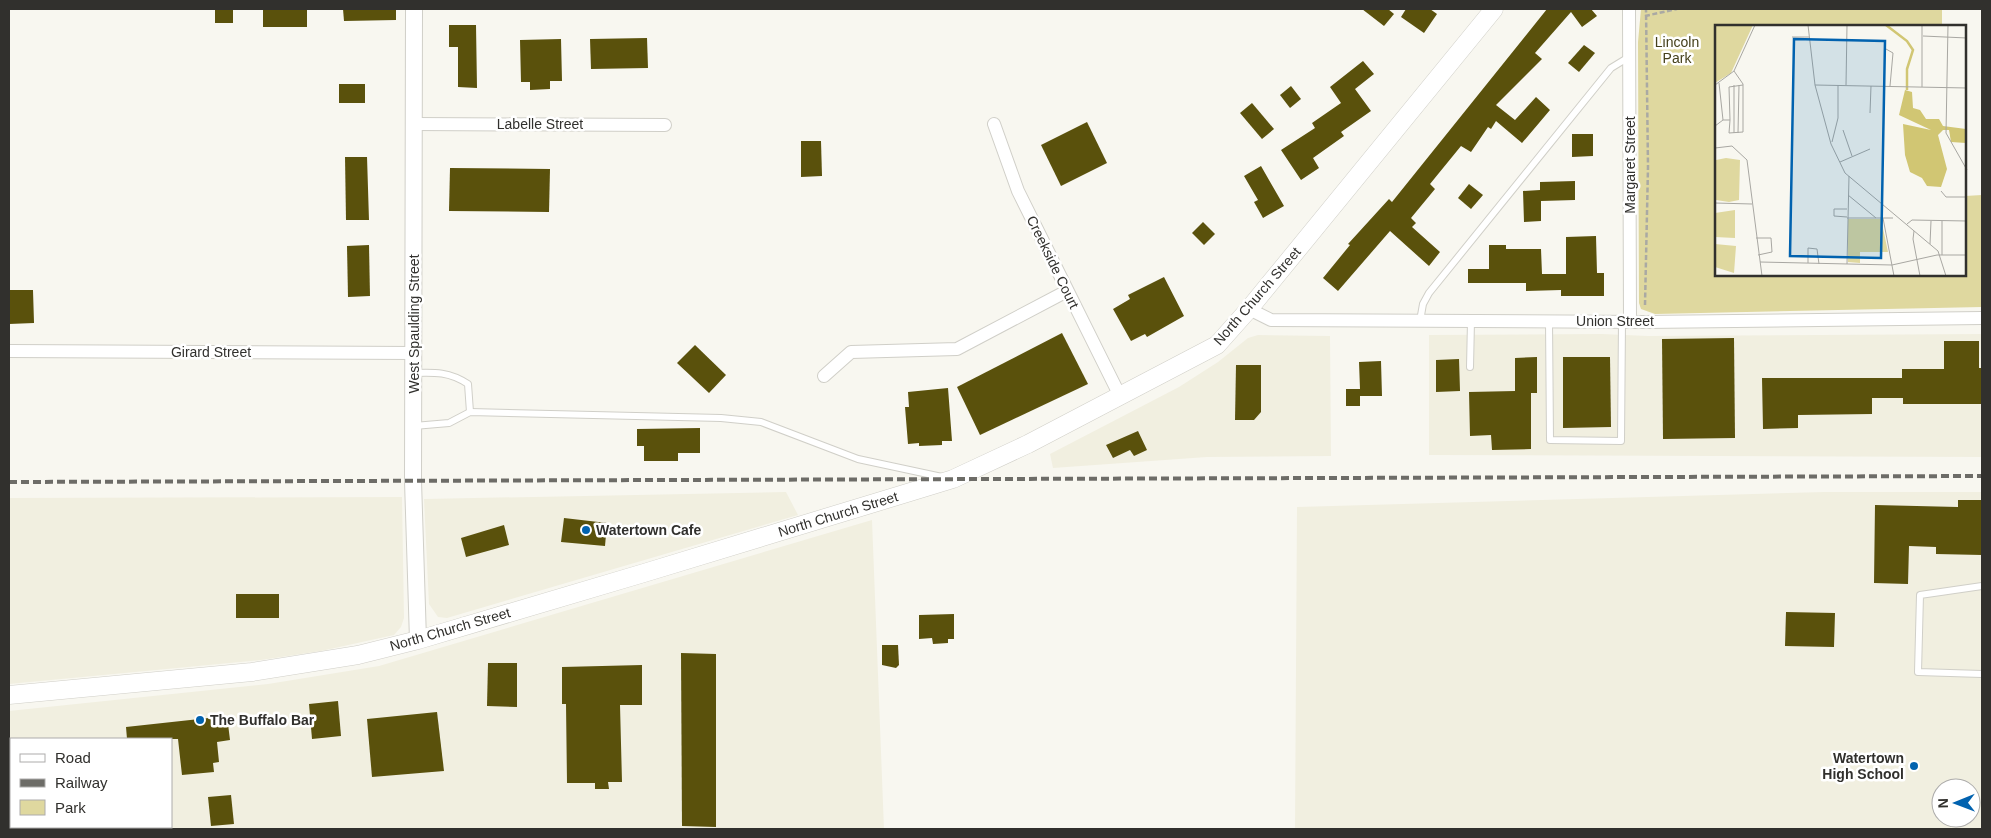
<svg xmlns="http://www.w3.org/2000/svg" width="1991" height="838" font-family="Helvetica,sans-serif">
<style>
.built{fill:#f1efe0;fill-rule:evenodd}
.green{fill:#dfd89f}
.building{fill:#5a510c}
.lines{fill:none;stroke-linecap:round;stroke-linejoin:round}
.service-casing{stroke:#d0cfc8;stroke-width:8}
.minor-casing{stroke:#d0cfc8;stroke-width:14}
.tertiary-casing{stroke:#d0cfc8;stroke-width:18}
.secondary-casing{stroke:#d0cfc8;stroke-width:19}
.path{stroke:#aaa9a3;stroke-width:2.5;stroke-dasharray:5 2.5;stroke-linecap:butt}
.service{stroke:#fff;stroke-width:6}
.minor{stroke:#fff;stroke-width:12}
.tertiary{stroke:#fff;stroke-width:16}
.secondary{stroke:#fff;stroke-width:18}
.rail{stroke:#6d6c67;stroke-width:4;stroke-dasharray:8 4;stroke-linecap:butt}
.poi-dot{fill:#0162af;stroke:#fff;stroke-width:2}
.labels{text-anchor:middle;stroke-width:5;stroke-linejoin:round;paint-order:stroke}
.park-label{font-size:14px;fill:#45401c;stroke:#fff}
.street-label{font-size:14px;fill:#31302d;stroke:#fff}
.poi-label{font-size:14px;font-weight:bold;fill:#31302d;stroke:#fff;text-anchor:start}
.inset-river{fill:none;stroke:#d1c673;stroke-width:2.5}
.inset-road{fill:none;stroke:#a8a7a2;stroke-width:1}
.view{fill:#0162af;fill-opacity:0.15;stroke:#0162af;stroke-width:2.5}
.inset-edge{fill:none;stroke:#31302d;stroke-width:2.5}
</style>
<rect width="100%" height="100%" fill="#f8f7f0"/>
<g class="built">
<path d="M1602 334 1648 336 1982 334V457L1429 455V335Z"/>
<path d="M1258 335 1330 336 1331 456 1207 457 1053 468 1050 454 1179 387 1218 362 1248 338Z"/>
<path d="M786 492 798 515 447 618 438 617 429 604 424 499Z"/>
<path d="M1824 492H1982V829H1295L1297 507ZM1941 788H1971V818H1941Z"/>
<path d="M402 497 404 618 401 627 394 635 321 651 261 660 9 684V498Z"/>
<path d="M872 520 884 829H9V711L268 684 379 666ZM11 739H171V827H11Z"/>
</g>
<path class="green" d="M1641 9H1942V26H1716V275H1965V196L1982 195V307L1655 314 1641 309 1639 303 1638 42Z"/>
<g class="building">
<rect x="215" y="9" width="18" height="14"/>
<rect x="263" y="9" width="44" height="18"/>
<path d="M343 9H396V20L344 21Z"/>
<path d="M1362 9H1388L1394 14 1384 26Z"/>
<path d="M1406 9H1430L1437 14 1424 33 1401 17Z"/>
<path d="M1547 9H1591L1597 16 1582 27 1571 12 1535 53 1542 59 1496 105 1515 120 1536 97 1550 110 1522 143 1496 121 1491 129 1488 127 1471 152 1461 146 1430 184 1435 189 1411 218 1416 223 1412 227 1440 252 1429 266 1390 231 1338 291 1323 278 1350 245 1348 244 1389 199 1392 202Z"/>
<path d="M449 25H476L477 88 458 87V47H449Z"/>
<path d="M647 38 648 68 591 69 590 39Z"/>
<path d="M561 39 562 81H550V89L530 90V82H521L520 40Z"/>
<path d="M1584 45 1595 53 1579 72 1568 63Z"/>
<path d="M1363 61 1374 74 1355 89 1371 111 1341 132 1344 136 1313 158 1319 168 1301 180 1281 150 1315 128 1312 123 1341 103 1330 87Z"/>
<rect x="339" y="84" width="26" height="19"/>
<path d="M1291 86 1301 99 1290 108 1280 95Z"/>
<path d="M1252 103 1274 129 1262 139 1240 113Z"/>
<path d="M1087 122 1107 163 1061 186 1041 145Z"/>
<path d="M1572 134H1593V156L1572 157Z"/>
<path d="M801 141H821L822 176 801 177Z"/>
<path d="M345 157H367L369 220H346Z"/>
<path d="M1261 166 1284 206 1263 218 1254 202 1258 200 1244 176Z"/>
<path d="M450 168 550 169 549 212 449 211Z"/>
<path d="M1575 181V200L1541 201V221L1524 222 1523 191 1540 190V182Z"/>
<path d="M1469 184 1483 195 1471 209 1458 198Z"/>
<path d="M1203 222 1215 234 1204 245 1192 233Z"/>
<path d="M1596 236 1597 273H1604V296H1561V290L1526 291V283H1468V269H1489V245H1506V249H1541L1542 274H1566V237Z"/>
<path d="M369 245 370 296 348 297 347 246Z"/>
<path d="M1164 277 1184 316 1147 337 1145 334 1131 341 1113 309 1130 299 1128 295Z"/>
<path d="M9 290H33L34 323 9 324Z"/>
<path d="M1062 333 1088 384 980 435 957 387Z"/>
<path d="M1734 338 1735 438 1663 439 1662 339Z"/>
<path d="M1944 341H1979V368H1982V404H1903V398H1872V414L1798 415V428L1763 429 1762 378H1902V369H1944Z"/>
<path d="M695 345 726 375 709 393 677 363Z"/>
<path d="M1537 357V393H1531V449L1492 450 1491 435 1470 436 1469 392 1515 391V358Z"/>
<path d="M1563 357H1610L1611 427 1563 428Z"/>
<path d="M1459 359 1460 391 1436 392V360Z"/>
<path d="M1381 361 1382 396H1360V406H1346V389H1360L1359 362Z"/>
<path d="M1236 365H1261V412L1254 420H1235Z"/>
<path d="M948 388 952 441H942V445L919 446V443L908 444 905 407H909L908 392Z"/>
<path d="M700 428V453H678V461H644V446H637V429Z"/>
<path d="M1138 431 1147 450 1134 456 1130 450 1113 458 1106 445Z"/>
<path d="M1958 500H1982V555L1936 554V547L1909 546 1908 584 1874 583 1875 505 1958 507Z"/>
<path d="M564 518 607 523 605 546 561 542Z"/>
<path d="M504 525 509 545 466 557 461 538Z"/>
<rect x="236" y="594" width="43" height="24"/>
<path d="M1786 612 1835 613 1834 647 1785 646Z"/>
<path d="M954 614V639H948V643L933 644 932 638 919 639V615Z"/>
<path d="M882 645H898L899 665 896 668 882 665Z"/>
<path d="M681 653 716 654V827L682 826Z"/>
<path d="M488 663H517V707L487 706Z"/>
<path d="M642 665V705H620L622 782H608L609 789H595V783H567L566 704H562V667Z"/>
<path d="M338 701 341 736 312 739 309 704Z"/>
<path d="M437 712 444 771 372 777 367 719Z"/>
<path d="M227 716 230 740 217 742 219 762 213 763 214 772 182 775 178 739H127L126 727Z"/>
<path d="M231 795 234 824 211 826 208 797Z"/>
</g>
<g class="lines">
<defs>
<g id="service">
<path d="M1420 321 1423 304 1429 293 1611 68 1629 57"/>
<path d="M1549 321 1550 440 1621 441 1622 321"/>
<path d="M1470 367 1471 321"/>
<path d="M413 373C435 372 450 372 468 384L470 412"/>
<path d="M414 426 449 423 470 412 721 418 761 422 858 459 942 477"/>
<path d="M1982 586 1920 595 1918 672 1982 674"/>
</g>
<g id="minor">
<path d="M1629 9 1630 321"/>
<path d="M415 124 665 125"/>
<path d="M994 124 1018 191 1120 396"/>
<path d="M1249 309 1271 320 1645 322 1982 318"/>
<path d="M9 351 414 353"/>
<path d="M824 376 851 352 957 349 1067 291"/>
</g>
<path id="tertiary" d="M414 9 413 481 418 640"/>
<path id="secondary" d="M9 695 252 672 358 655 418 640 644 573 953 479 1028 444 1217 345 1249 309 1494 9"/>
</defs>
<use href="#service" class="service-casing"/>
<use href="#minor" class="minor-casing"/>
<use href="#tertiary" class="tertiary-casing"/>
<use href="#secondary" class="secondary-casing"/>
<g class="path">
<path d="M1645 16 1677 9"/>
<path d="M1645 305 1648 167 1646 9"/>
</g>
<use href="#service" class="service"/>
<use href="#minor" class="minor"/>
<use href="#tertiary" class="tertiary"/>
<use href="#secondary" class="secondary"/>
<path class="rail" d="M9 482 1982 476"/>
</g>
<g class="poi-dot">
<circle cx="586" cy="530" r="5"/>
<circle cx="200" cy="720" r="5"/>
<circle cx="1914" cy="766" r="5"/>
</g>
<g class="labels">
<g class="park-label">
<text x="1677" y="47">Lincoln<tspan x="1677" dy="16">Park</tspan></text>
</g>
<g class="street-label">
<text x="540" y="129">Labelle Street</text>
<text transform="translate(1630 165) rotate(-90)" y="5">Margaret Street</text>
<text transform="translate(1053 262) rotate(64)" y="5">Creekside Court</text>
<text transform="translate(1257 296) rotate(-49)" y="5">North Church Street</text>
<text x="1615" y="326">Union Street</text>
<text transform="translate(414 324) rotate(-90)" y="5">West Spaulding Street</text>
<text x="211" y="357">Girard Street</text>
<text transform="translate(838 514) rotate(-17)" y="5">North Church Street</text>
<text transform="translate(450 629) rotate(-16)" y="5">North Church Street</text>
</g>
<g class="poi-label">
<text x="596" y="535">Watertown Cafe</text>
<text x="210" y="725">The Buffalo Bar</text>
<text x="1904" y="763" text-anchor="end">Watertown<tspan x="1904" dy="16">High School</tspan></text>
</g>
</g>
<g transform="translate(1715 25)">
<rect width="251" height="251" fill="#f8f7f0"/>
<path d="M0 0H38L16 48 0 58ZM11 133 25 135 24 175 14 177 1 175V135ZM20 185V213L0 212V188ZM133 194H166L173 227H145V238L133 237ZM0 219 21 221 19 248 0 242Z" fill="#dfd89f"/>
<path d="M190 65 197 67 198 83 205 85 211 94H224L228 101 251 104V118L236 117 234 105H228L223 110 232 144 226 162 212 161 207 153 195 147 190 130 188 99 216 105 184 90Z" fill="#d1c673"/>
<path class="inset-river" d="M171 0 192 16 198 25 192 44V65"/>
<path class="inset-road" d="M93 0 100 60 116 119 130 148 223 226 231 251M233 0 231 108 252 145M208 11 252 13M77 12H94M171 24 178 28 175 61M4 58 8 95M0 60 19 46 40 0M100 60 252 63M131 60 132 0M207 62V0M155 88 156 61M15 95 14 62 28 60M0 101 8 95H15L14 108 28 107V59L19 46M128 105 137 131M19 108V60M23 108 24 60M117 117 123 93V60M0 123 17 121 32 135 47 251M125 137 155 124M226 166 231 172H252M133 170 161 193M0 178 37 179M132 192 119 191V184H132M132 193H178M168 193 179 251M192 199 197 195 252 196M199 206 198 214 205 251M41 213H56L57 227 43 230M215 219 216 196M227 230V196M45 237 177 240 222 230H252M93 238V223L102 224 104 239M132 239 134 151"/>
<path class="view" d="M79 14 170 16 166 233 75 231Z"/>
<rect width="251" height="251" class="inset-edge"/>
</g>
<rect width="1991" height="838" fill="none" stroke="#31302d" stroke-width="20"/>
<rect x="10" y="738" width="162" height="90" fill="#ffffff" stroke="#adacab"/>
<rect x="20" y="754" width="25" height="8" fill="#ffffff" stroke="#adacab"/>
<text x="55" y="763" font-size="15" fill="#31302d">Road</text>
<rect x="20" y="779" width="25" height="8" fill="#6d6c67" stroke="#adacab"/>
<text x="55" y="788" font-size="15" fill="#31302d">Railway</text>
<rect x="20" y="800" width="25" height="15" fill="#dfd89f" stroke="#adacab"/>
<text x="55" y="813" font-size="15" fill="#31302d">Park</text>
<g transform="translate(1956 803) rotate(269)"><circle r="24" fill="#ffffff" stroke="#adacab"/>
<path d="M0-4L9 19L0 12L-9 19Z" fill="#0162af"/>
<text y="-8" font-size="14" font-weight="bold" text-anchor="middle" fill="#31302d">N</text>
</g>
</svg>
